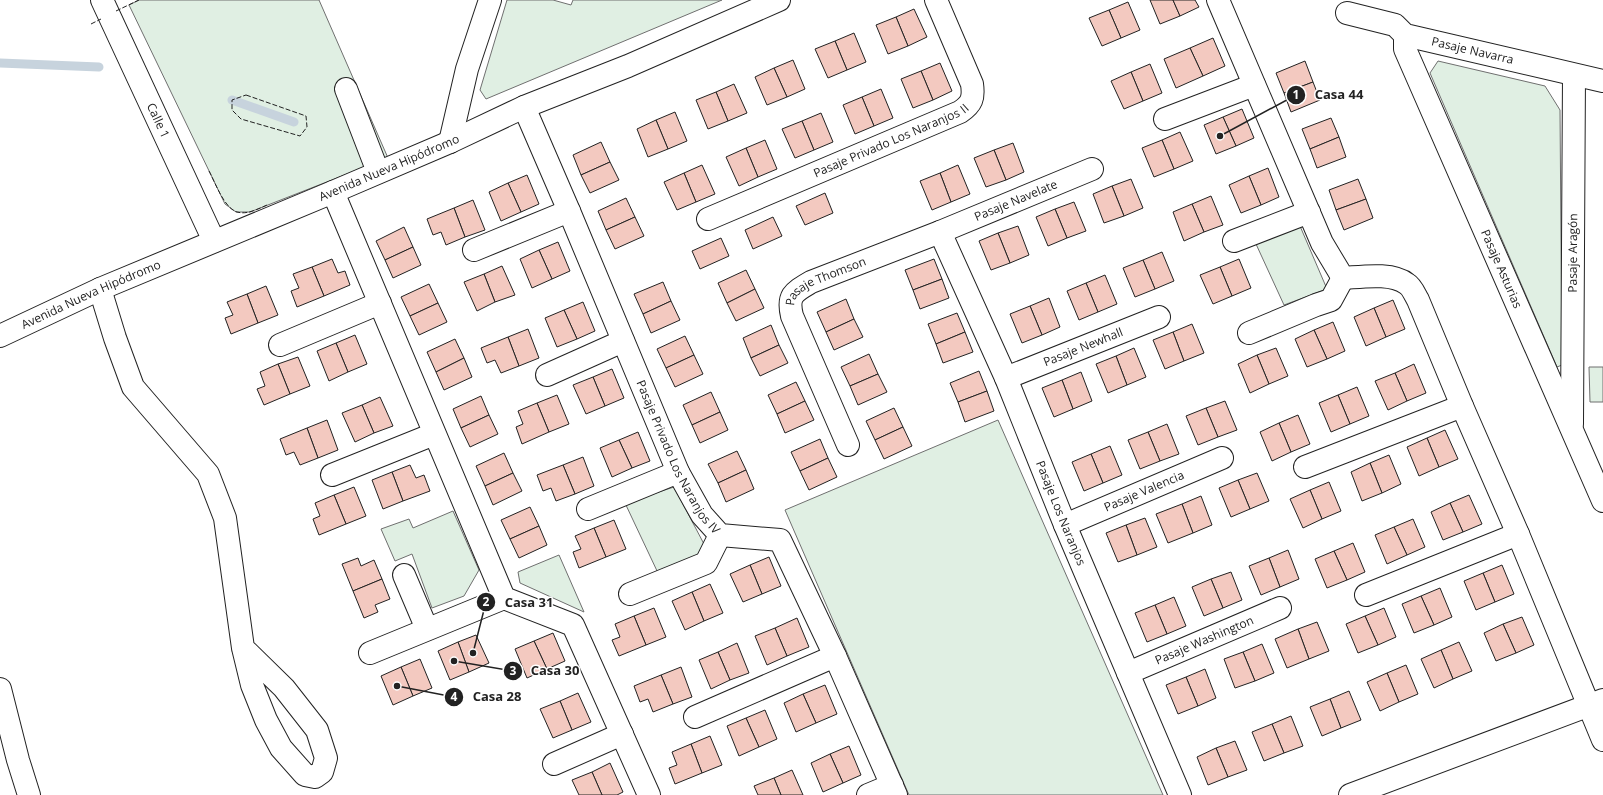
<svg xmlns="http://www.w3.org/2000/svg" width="1603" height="795" font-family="'Open Sans',sans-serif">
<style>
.green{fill:#e0efe3;stroke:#6f6f6f}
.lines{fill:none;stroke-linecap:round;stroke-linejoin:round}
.stream{stroke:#c7d3dd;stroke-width:9}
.building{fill:#f3c9c0;stroke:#222}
.minor-casing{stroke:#222;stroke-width:24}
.major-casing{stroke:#222;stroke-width:24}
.minor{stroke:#fff;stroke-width:22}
.major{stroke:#fff;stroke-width:22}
.fence{stroke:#222;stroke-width:1;stroke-dasharray:5 2;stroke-linecap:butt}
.labels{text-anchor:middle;stroke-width:3;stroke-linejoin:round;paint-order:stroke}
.street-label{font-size:12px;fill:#222;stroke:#fff}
.leader{fill:none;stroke:#222;stroke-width:1.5}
.callout-dot{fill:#222;stroke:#fff;stroke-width:1.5}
.mark-label{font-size:12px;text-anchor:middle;font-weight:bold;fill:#fff}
.callout-label{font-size:13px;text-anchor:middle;font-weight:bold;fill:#222;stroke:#fff;stroke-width:3;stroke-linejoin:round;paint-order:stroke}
</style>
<rect width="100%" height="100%" fill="#fff"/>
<g class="green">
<path d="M139 0H319L388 158 250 212H236L225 204 129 5Z"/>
<path d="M507 0H553L571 5 573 0H722L486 99 480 90Z"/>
<path d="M1438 61 1545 86 1560 110 1562 365 1557 367 1430 73Z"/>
<path d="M1300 226 1327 289 1284 305 1256 244Z"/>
<path d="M1589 367H1603V402H1590Z"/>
<path d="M998 420 1163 795H909L785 510Z"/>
<path d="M674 487 704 544 697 559 658 573 625 503Z"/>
<path d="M453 511 479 570 464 596 432 608 412 554 395 561 381 529 409 519 413 528Z"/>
<path d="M559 555 584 612 520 583 518 572Z"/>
</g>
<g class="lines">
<g class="stream">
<path d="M0 63 99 67"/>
<path d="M232 100 294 122"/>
</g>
</g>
<g class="building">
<path d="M1150 0H1173L1180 16 1160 24Z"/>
<path d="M1173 0H1195L1199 7 1180 16Z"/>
<path d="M1128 2 1140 30 1121 38 1109 10Z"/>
<path d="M914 9 927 37 908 46 896 17Z"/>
<path d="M1109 10 1121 38 1102 46 1089 18Z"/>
<path d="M896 17 908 46 888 54 876 25Z"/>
<path d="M854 33 866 62 847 70 835 41Z"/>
<path d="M1213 38 1225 66 1203 76 1190 48Z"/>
<path d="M835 41 847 70 828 78 815 49Z"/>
<path d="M1190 48 1203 76 1176 88 1164 59Z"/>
<path d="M793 60 805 89 787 97 774 68Z"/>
<path d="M1305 61 1313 82 1284 93 1276 73Z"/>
<path d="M940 63 952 91 933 100 921 71Z"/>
<path d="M1150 64 1162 93 1143 101 1131 72Z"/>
<path d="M774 68 787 97 767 105 755 77Z"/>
<path d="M921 71 933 100 913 108 901 79Z"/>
<path d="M1131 72 1143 101 1124 109 1111 81Z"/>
<path d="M1313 82 1320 100 1291 112 1284 93Z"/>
<path d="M734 84 747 113 728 121 716 92Z"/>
<path d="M881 89 893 118 874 126 862 97Z"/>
<path d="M716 92 728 121 708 129 696 100Z"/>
<path d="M862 97 874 126 855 134 843 105Z"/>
<path d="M1242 109 1254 138 1236 146 1223 117Z"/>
<path d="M675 112 687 141 668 149 656 120Z"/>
<path d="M821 113 833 142 814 150 802 121Z"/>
<path d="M1223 117 1236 146 1216 154 1204 125Z"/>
<path d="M1331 118 1339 137 1310 149 1302 129Z"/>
<path d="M656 120 668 149 648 157 637 129Z"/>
<path d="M802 121 814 150 795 158 782 129Z"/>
<path d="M1180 132 1193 161 1174 169 1162 140Z"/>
<path d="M1339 137 1346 157 1317 168 1310 149Z"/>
<path d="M765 140 777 169 758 177 746 148Z"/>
<path d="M1162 140 1174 169 1154 177 1142 148Z"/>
<path d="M601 142 610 162 581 175 573 155Z"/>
<path d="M1013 143 1024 172 1006 180 994 150Z"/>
<path d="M746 148 758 177 739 186 726 157Z"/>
<path d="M994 150 1006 180 986 187 974 158Z"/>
<path d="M610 162 619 180 590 193 581 175Z"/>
<path d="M702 165 715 194 696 202 684 173Z"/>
<path d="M958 165 970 194 951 202 940 173Z"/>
<path d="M1268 168 1279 197 1261 205 1249 176Z"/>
<path d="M684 173 696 202 677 210 664 182Z"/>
<path d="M940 173 951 202 932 210 920 181Z"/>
<path d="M527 175 539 204 521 212 508 183Z"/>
<path d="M1249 176 1261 205 1241 213 1229 185Z"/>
<path d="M1131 179 1143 208 1124 216 1112 186Z"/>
<path d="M1358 179 1366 199 1336 210 1329 190Z"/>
<path d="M508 183 521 212 501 221 489 192Z"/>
<path d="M1112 186 1124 216 1104 223 1093 194Z"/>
<path d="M825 193 833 213 805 225 796 206Z"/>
<path d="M1211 196 1223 225 1204 232 1192 204Z"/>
<path d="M626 198 635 217 606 230 598 211Z"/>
<path d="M1366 199 1373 218 1344 230 1336 210Z"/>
<path d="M473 200 485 230 465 237 454 208Z"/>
<path d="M1074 202 1086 231 1067 238 1055 209Z"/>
<path d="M1192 204 1204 232 1184 241 1173 212Z"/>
<path d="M454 208 465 237 446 245 441 232 433 235 427 219Z"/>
<path d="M1055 209 1067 238 1048 246 1036 217Z"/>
<path d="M635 217 644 236 615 249 606 230Z"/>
<path d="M773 217 782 236 753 249 745 230Z"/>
<path d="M1018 226 1029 255 1010 263 998 233Z"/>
<path d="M404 227 413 247 385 260 376 241Z"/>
<path d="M998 233 1010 263 991 270 979 241Z"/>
<path d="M721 238 729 256 700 269 692 251Z"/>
<path d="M558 242 570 271 552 279 539 250Z"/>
<path d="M413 247 421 265 393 278 385 260Z"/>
<path d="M539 250 552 279 532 288 520 259Z"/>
<path d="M1162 252 1174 281 1155 289 1143 260Z"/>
<path d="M332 259 338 273 345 271 350 285 324 296 312 267Z"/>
<path d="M934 259 942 279 913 290 905 270Z"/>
<path d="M1239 259 1251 288 1232 296 1220 267Z"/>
<path d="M1143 260 1155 289 1135 297 1123 268Z"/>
<path d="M502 266 515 295 495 302 484 274Z"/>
<path d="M312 267 324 296 297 307 291 291 299 288 293 274Z"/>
<path d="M1220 267 1232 296 1213 304 1200 275Z"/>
<path d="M746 270 755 289 727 303 718 283Z"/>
<path d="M484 274 495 302 477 311 464 282Z"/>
<path d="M1105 275 1117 304 1098 312 1086 283Z"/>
<path d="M942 279 949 298 920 309 913 290Z"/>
<path d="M663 282 671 301 643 314 634 294Z"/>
<path d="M1086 283 1098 312 1079 320 1067 291Z"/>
<path d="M429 284 438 303 410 316 401 297Z"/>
<path d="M266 286 278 315 258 323 247 294Z"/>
<path d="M755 289 764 308 736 321 727 303Z"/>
<path d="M247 294 258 323 231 334 225 318 233 315 227 302Z"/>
<path d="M1049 298 1060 327 1042 335 1030 306Z"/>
<path d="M846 299 854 319 826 332 817 312Z"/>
<path d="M1393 300 1405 329 1386 337 1374 308Z"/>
<path d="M671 301 680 320 651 333 643 314Z"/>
<path d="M583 302 595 331 577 339 564 310Z"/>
<path d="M438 303 447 322 419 335 410 316Z"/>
<path d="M1030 306 1042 335 1022 343 1010 314Z"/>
<path d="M1374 308 1386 337 1366 346 1354 317Z"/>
<path d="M564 310 577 339 557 347 545 318Z"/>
<path d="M957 313 965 332 936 344 928 324Z"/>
<path d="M854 319 863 337 834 350 826 332Z"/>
<path d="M1333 322 1345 351 1327 359 1314 330Z"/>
<path d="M1192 324 1204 353 1184 361 1173 332Z"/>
<path d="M771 325 779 345 751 358 743 338Z"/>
<path d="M528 329 539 358 519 366 508 337Z"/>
<path d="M1314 330 1327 359 1307 367 1295 339Z"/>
<path d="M965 332 973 352 943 363 936 344Z"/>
<path d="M1173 332 1184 361 1165 369 1153 340Z"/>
<path d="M355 335 367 364 348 372 336 343Z"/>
<path d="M685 336 694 355 666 368 657 349Z"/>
<path d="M508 337 519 366 501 373 495 360 487 363 481 348Z"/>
<path d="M455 339 464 358 436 372 427 352Z"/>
<path d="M336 343 348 372 329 381 317 351Z"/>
<path d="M779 345 788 363 760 376 751 358Z"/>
<path d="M1134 348 1146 377 1127 385 1116 356Z"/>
<path d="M1276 348 1288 376 1269 384 1257 355Z"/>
<path d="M869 354 878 374 850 386 841 367Z"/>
<path d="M694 355 703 374 675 387 666 368Z"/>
<path d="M1257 355 1269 384 1250 393 1238 364Z"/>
<path d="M1116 356 1127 385 1108 393 1096 364Z"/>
<path d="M298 357 310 386 290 394 278 364Z"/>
<path d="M464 358 472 377 444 390 436 372Z"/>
<path d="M278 364 290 394 264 405 257 389 265 386 260 372Z"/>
<path d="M1414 364 1426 393 1407 401 1395 373Z"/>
<path d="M612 369 624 398 605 406 593 377Z"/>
<path d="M979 371 987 391 958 402 950 383Z"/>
<path d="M1081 372 1092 401 1073 409 1062 380Z"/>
<path d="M1395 373 1407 401 1388 410 1375 381Z"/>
<path d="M878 374 887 392 858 405 850 386Z"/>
<path d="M593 377 605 406 586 414 573 385Z"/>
<path d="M1062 380 1073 409 1054 417 1042 388Z"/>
<path d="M796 382 805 401 777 414 768 395Z"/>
<path d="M1357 387 1369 416 1350 424 1338 395Z"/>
<path d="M987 391 994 411 965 422 958 402Z"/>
<path d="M711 392 720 412 692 425 683 405Z"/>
<path d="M557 395 569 424 549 432 537 403Z"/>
<path d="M1338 395 1350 424 1331 432 1319 403Z"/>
<path d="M481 396 489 415 461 428 453 409Z"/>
<path d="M380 397 393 426 374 433 362 405Z"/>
<path d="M805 401 814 420 785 433 777 414Z"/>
<path d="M1225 401 1237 430 1218 437 1206 408Z"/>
<path d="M537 403 549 432 522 444 516 427 523 424 518 411Z"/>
<path d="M362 405 374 433 355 442 342 413Z"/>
<path d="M894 408 903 427 875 440 866 421Z"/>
<path d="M1206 408 1218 437 1198 445 1186 416Z"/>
<path d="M720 412 728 430 700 443 692 425Z"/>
<path d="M489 415 498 434 470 447 461 428Z"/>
<path d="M1298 415 1310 444 1291 452 1279 423Z"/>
<path d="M327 420 338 450 318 458 307 428Z"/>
<path d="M1279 423 1291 452 1272 461 1260 432Z"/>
<path d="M1167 424 1179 454 1160 461 1148 432Z"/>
<path d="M903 427 912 446 884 459 875 440Z"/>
<path d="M307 428 318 458 300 465 294 452 286 455 280 439Z"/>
<path d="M1445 430 1458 459 1439 467 1427 438Z"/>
<path d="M638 432 650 461 632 468 619 440Z"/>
<path d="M1148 432 1160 461 1140 469 1128 440Z"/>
<path d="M1427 438 1439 467 1419 476 1407 447Z"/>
<path d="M820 439 828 458 800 471 791 452Z"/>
<path d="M619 440 632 468 612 477 600 448Z"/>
<path d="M1110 446 1122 475 1103 483 1091 454Z"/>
<path d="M737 451 746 470 718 483 708 464Z"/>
<path d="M504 453 513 473 485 486 476 466Z"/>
<path d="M1091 454 1103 483 1084 491 1072 462Z"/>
<path d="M1389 455 1401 484 1382 493 1370 463Z"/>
<path d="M583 457 594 486 575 494 563 465Z"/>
<path d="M828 458 837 477 809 490 800 471Z"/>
<path d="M1370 463 1382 493 1362 501 1351 472Z"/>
<path d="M410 465 416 478 424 475 430 491 403 501 392 472Z"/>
<path d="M563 465 575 494 556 501 551 488 543 491 537 475Z"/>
<path d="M746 470 754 489 726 502 718 483Z"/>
<path d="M392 472 403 501 383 509 372 480Z"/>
<path d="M513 473 522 491 493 505 485 486Z"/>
<path d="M1257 473 1269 501 1250 509 1238 480Z"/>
<path d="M1238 480 1250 509 1231 517 1219 488Z"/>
<path d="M1329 482 1341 511 1322 519 1310 490Z"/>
<path d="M354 487 366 516 346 524 334 495Z"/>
<path d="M1310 490 1322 519 1303 528 1290 499Z"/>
<path d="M334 495 346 524 319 535 313 519 320 516 315 503Z"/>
<path d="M1469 495 1482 524 1463 532 1450 503Z"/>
<path d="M1201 496 1212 525 1193 533 1182 504Z"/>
<path d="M1450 503 1463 532 1443 540 1431 512Z"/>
<path d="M1182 504 1193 533 1168 543 1156 514Z"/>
<path d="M530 507 539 526 510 539 501 520Z"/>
<path d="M1145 518 1157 547 1137 555 1126 525Z"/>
<path d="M1413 519 1425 547 1407 555 1394 527Z"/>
<path d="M614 520 626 549 606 557 594 528Z"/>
<path d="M1126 525 1137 555 1118 562 1106 533Z"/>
<path d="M539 526 547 545 519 558 510 539Z"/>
<path d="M1394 527 1407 555 1387 564 1375 535Z"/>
<path d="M594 528 606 557 579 568 573 552 581 549 575 536Z"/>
<path d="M1353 543 1365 572 1347 580 1334 551Z"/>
<path d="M1288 550 1299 579 1280 587 1269 558Z"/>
<path d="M1334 551 1347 580 1327 588 1315 559Z"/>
<path d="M769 557 781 586 762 594 750 565Z"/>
<path d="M358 558 361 566 374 560 382 579 353 591 342 564Z"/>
<path d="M1269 558 1280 587 1261 595 1249 566Z"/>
<path d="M750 565 762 594 743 602 730 574Z"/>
<path d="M1502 565 1514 594 1495 602 1483 573Z"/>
<path d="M1231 572 1242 600 1223 608 1211 579Z"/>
<path d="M1483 573 1495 602 1476 610 1464 581Z"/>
<path d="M382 579 390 599 375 605 378 612 364 618 353 591Z"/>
<path d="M1211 579 1223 608 1204 616 1192 587Z"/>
<path d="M710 584 723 613 704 621 692 592Z"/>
<path d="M1440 588 1452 617 1434 625 1421 596Z"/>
<path d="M692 592 704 621 685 630 672 601Z"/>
<path d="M1421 596 1434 625 1414 633 1402 604Z"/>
<path d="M1174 597 1186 626 1167 634 1155 605Z"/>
<path d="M1155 605 1167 634 1147 642 1135 613Z"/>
<path d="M654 608 666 637 646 645 634 616Z"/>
<path d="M1384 608 1396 637 1378 645 1365 616Z"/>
<path d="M634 616 646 645 619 656 612 640 620 637 615 624Z"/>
<path d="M1365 616 1378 645 1358 653 1346 624Z"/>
<path d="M1522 617 1534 645 1516 653 1503 624Z"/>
<path d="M797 618 809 647 787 656 775 628Z"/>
<path d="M1317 622 1329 651 1309 659 1298 629Z"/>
<path d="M1503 624 1516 653 1496 661 1484 633Z"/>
<path d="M775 628 787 656 767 665 755 636Z"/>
<path d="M1298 629 1309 659 1287 668 1275 639Z"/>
<path d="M553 633 565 661 547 669 534 641Z"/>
<path d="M476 635 489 663 469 672 458 642Z"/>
<path d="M534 641 547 669 527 678 515 649Z"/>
<path d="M458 642 469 672 450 680 438 651Z"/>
<path d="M1459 642 1472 671 1453 679 1441 650Z"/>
<path d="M737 643 749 673 730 680 718 652Z"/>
<path d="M1262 644 1274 673 1255 681 1243 652Z"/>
<path d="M1441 650 1453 679 1434 688 1421 659Z"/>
<path d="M718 652 730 680 711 689 699 660Z"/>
<path d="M1243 652 1255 681 1235 688 1224 659Z"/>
<path d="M420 659 432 688 413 696 401 667Z"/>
<path d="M1406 665 1418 694 1399 702 1387 673Z"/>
<path d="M401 667 413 696 393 705 381 676Z"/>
<path d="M681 667 692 697 673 704 661 675Z"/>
<path d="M1205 669 1216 698 1198 706 1186 677Z"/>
<path d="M1387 673 1399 702 1380 711 1367 682Z"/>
<path d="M661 675 673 704 653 712 648 699 640 702 634 686Z"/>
<path d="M1186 677 1198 706 1178 714 1166 685Z"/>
<path d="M825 685 837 714 816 723 803 694Z"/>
<path d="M1349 691 1361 720 1341 728 1330 699Z"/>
<path d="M578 693 591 722 572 730 560 701Z"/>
<path d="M803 694 816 723 796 732 784 703Z"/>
<path d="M1330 699 1341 728 1322 736 1310 707Z"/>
<path d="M560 701 572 730 553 738 540 709Z"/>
<path d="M765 710 777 739 759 747 746 718Z"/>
<path d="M1291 716 1303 746 1284 753 1272 724Z"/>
<path d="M746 718 759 747 739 756 727 726Z"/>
<path d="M1272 724 1284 753 1264 761 1252 732Z"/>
<path d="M710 736 722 765 702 773 691 744Z"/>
<path d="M1235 741 1247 770 1228 777 1216 748Z"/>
<path d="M691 744 702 773 675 784 669 768 677 765 672 752Z"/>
<path d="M849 746 861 775 843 783 830 754Z"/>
<path d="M1216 748 1228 777 1208 785 1197 757Z"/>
<path d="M830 754 843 783 823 792 811 763Z"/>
<path d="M610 763 623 792 617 795H602L592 772Z"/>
<path d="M792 770 803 795H781L774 778Z"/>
<path d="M592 772 602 795H579L572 780Z"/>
<path d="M774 778 781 795H758L754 786Z"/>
</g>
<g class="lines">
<defs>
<g id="minor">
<path id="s1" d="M102 0 214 241"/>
<path d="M1218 0 1322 243 1343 278C1361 277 1392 272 1407 284 1412 287 1415 295 1418 300L1462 406 1518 534 1603 740"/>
<path id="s2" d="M1347 13 1395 25 1405 35 1603 81"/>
<path id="s3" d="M1405 35V49L1603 501"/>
<path d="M346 89 378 172"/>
<path id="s4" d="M524 107 569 211 678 472 702 515 720 535 780 540 835 656 896 795"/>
<path d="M1165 119 1254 85"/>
<path d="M450 142 467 69 490 0"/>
<path d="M333 192 504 598 573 625 649 795"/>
<path id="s5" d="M708 219 960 112C972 104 974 98 972 84L936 0"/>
<path id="s6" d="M940 232 1006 378 1065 525 1180 795"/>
<path d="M1234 241 1309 212"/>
<path d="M474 250 569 211"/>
<path d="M100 289 115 338 133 387 208 474 225 518 243 648 252 685 266 720 281 748 305 775 315 777 322 772 326 758 317 730 284 688 243 648"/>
<path d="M1249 333 1316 305 1331 300 1343 278"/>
<path id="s7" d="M0 336 100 289 333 192 450 142 524 107 628 66 779 0"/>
<path d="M280 345 380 303"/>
<path d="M547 375 623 341"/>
<path id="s8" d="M1006 378 1159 317"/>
<path id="s9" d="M1572 424 1574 75"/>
<path id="s10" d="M848 445 792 316C787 295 794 292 811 282L940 232 1092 169"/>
<path d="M1305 467 1462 406"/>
<path d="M332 475 434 434"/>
<path d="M588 509 678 472"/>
<path id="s11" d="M1065 525 1222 458"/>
<path d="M404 575 427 629"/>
<path d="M630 594 706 563 720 535"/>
<path d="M1366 595 1518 534"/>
<path d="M370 653 504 598"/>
<path id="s12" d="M1128 673 1280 608"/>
<path d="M0 689 18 760 29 795"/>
<path d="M695 717 835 656"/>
<path d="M554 764 622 734"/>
<path d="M868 795 892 785"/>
</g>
<path id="major" d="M1350 795 1603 700"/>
</defs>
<use href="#minor" class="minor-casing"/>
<use href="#major" class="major-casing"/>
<use href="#minor" class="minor"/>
<use href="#major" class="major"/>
<g class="fence">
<path d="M116 11 139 0"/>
<path d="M91 24 101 19"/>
<path d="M246 95 306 116 307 127 300 136 241 119 232 110V100Z"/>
<path d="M209 171C215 182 224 208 237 212 247 215 258 209 267 205"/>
</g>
</g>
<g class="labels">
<g class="street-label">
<text dy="4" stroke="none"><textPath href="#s2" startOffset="133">Pasaje Navarra</textPath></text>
<text dy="4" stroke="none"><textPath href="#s1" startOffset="133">Calle 1</textPath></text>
<text dy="4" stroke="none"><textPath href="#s5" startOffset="199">Pasaje Privado Los Naranjos II</textPath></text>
<text dy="4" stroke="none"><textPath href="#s7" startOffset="424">Avenida Nueva Hipódromo</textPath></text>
<text dy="4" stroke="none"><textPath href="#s10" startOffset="405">Pasaje Navelate</textPath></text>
<text dy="4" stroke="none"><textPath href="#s9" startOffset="171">Pasaje Aragón</textPath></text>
<text dy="4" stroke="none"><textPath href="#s3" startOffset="254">Pasaje Asturias</textPath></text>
<text dy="4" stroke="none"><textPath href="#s10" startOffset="197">Pasaje Thomson</textPath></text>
<text dy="4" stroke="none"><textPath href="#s7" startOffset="100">Avenida Nueva Hipódromo</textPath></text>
<text dy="4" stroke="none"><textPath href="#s8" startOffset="83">Pasaje Newhall</textPath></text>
<text dy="4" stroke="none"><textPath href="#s4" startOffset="383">Pasaje Privado Los Naranjos IV</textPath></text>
<text dy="4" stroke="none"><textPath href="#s11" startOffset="86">Pasaje Valencia</textPath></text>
<text dy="4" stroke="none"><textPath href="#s6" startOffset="306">Pasaje Los Naranjos</textPath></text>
<text dy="4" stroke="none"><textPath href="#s12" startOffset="83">Pasaje Washington</textPath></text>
</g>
</g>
<path class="leader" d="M1220 136L1296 95M473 653L486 602M454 661L513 671M397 686L454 697"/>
<g class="callout-dot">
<circle cx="1220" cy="136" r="4"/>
<circle cx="473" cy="653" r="4"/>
<circle cx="454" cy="661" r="4"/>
<circle cx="397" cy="686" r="4"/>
<circle cx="1296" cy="95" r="10"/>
<circle cx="486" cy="602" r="10"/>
<circle cx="513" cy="671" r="10"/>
<circle cx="454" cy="697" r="10"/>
</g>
<g class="mark-label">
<text x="1296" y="99">1</text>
<text x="486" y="606">2</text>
<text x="513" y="675">3</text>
<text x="454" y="701">4</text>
</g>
<g class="callout-label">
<text x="1339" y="99">Casa 44</text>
<text x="529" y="607">Casa 31</text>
<text x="555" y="675">Casa 30</text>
<text x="497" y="701">Casa 28</text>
</g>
</svg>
